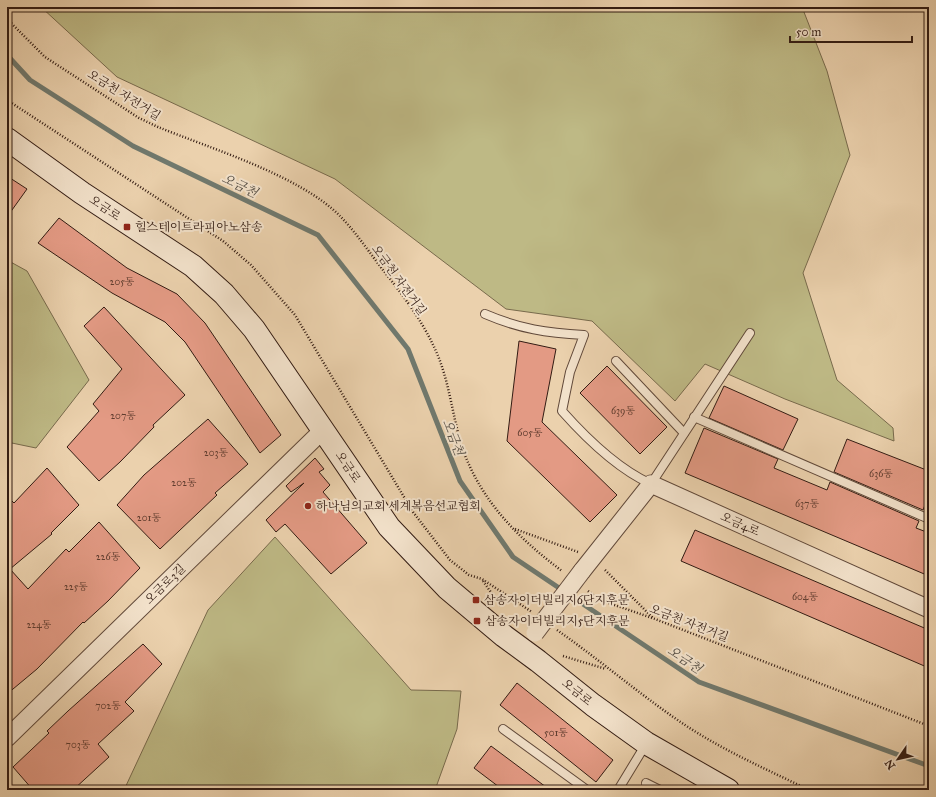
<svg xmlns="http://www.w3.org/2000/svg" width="936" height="797" font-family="'IM FELL Great Primer','Noto Serif KR',serif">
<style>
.green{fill:#beb985;stroke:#786a4c}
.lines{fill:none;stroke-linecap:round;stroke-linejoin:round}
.stream{stroke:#70796e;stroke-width:5}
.building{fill:#e39a84;stroke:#331c13}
.lane-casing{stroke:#61493a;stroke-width:10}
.street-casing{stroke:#61493a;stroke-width:19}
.secondary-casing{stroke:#331c13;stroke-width:24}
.path{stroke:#331c13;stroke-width:2.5;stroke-dasharray:1 2;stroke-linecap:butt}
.lane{stroke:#f2e1ca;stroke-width:8}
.street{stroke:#f2e1ca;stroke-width:17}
.secondary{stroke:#f2e1ca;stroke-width:22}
.street-bridge-casing{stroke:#61493a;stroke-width:19;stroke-linecap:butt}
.street-bridge{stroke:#f2e1ca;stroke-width:17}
.poi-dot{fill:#8f2418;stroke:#f2e1ca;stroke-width:1.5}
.labels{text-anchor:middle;stroke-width:4;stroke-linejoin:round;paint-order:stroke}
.number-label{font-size:10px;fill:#5f3c2f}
.street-label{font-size:12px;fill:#331c13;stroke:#f2e1ca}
.poi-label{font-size:12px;fill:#331c13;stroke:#f2e1ca;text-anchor:start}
.water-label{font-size:13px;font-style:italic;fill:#514a41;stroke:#f2e1ca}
</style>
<rect width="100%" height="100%" fill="#ebd1ad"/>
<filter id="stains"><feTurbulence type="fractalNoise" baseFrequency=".005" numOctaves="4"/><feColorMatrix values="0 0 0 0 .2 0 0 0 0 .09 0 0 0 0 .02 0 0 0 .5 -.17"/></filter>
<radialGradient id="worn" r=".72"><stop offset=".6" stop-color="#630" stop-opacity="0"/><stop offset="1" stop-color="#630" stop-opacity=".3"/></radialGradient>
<g class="green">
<path d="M41 7H802L827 71 850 155 803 273 837 380 893 428 894 441 785 399 705 364 675 401 592 321 506 309 335 179 117 77Z"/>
<path d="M7 260 27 271 89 380 36 448 7 442Z"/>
<path d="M275 537 411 690 461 691 457 729 435 790H124L208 610Z"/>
</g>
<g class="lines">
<path class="stream" d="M7 55 30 80 133 146 318 235 408 349 460 481 513 557 699 682 929 766"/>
</g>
<g class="building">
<path d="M7 176 27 189 7 217Z"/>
<path d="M59 218 127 268 177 294 205 323 281 435 260 453 185 342 165 322 112 293 38 243Z"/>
<path d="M104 307 185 395 153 425 154 427 120 462 99 481 67 447 99 411 93 404 122 369 84 326Z"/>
<path d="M519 341 556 349 542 422 617 495 590 522 507 441Z"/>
<path d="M607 366 667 427 640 454 580 393Z"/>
<path d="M724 386 798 419 783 450 709 418Z"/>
<path d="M208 419 248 464 215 493 217 495 160 549 117 505 144 475Z"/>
<path d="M704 428 778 459 774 468 827 490 830 482 919 521 916 528 929 533V576L685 473Z"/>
<path d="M847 439 929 471V495L923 510 834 472Z"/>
<path d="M315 458 324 469 319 472 330 485 323 492 367 543 331 574 285 524 276 532 266 520 304 483 291 492 286 486Z"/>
<path d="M47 468 79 505 51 533 52 534 10 569 28 589 66 549 69 552 99 522 140 568 108 601 84 623 83 622 37 669 7 694V496L14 503Z"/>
<path d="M695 530 929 630V668L681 561Z"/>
<path d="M143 644 162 664 125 702 134 711 98 744 109 757 73 790H33L13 767 49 733 47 731 68 711Z"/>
<path d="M517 683 613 760 596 782 500 705Z"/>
<path d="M491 746 550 790H503L474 768Z"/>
</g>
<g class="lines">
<defs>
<g id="lane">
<path d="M485 314C520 329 547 333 584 335L570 372 562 411C586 438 618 469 651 484L750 333"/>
<path d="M616 361 684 433"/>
<path d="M694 417 929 519"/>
<path d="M503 729 587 790"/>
<path d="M646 783 660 790"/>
<path d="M618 790 646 744"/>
</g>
<g id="street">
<path d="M582 571 651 484 929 609"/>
<path d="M7 738 323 430"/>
</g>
<path id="secondary" d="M7 139 82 193 193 266 224 294 254 329 389 527 447 588 504 636 538 661 593 705 646 743 728 790"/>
</defs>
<use href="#lane" class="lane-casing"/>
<use href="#street" class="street-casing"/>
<use href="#secondary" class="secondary-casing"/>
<g class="path">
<path d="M7 19 45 57 139 118 158 127C212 149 298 175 339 215 355 231 369 252 383 270 402 294 422 320 435 349 450 381 452 417 463 450 482 502 518 538 562 571"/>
<path d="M7 100 223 241 251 265 295 315 413 512 450 560 469 575 482 579 532 612"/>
<path d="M515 529 578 552"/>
<path d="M605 570 653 618"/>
<path d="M483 581 502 608"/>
<path d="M588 591 600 600 655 619 929 726"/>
<path d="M557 630C600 660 639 694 682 723 722 750 766 769 809 790"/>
<path d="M563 656 606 669"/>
</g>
<use href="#lane" class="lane"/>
<use href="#street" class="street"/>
<use href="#secondary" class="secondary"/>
<defs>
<path id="street-bridge" d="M535 633 582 571"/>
</defs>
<use href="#street-bridge" class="street-bridge-casing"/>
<use href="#street-bridge" class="street-bridge"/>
</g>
<g class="poi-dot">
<rect x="123" y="223" width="8" height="8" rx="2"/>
<circle cx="308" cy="506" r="4"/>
<rect x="472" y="596" width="8" height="8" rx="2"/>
<rect x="473" y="617" width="8" height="8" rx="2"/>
</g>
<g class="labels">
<g class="number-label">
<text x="122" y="285">205동</text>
<text x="623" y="414">639동</text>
<text x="123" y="419">207동</text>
<text x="530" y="436">605동</text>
<text x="216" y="456">203동</text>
<text x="881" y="477">636동</text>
<text x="184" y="486">202동</text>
<text x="807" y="507">637동</text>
<text x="149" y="521">201동</text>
<text x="108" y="560">226동</text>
<text x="76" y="590">225동</text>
<text x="805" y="600">604동</text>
<text x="39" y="628">224동</text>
<text x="108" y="709">702동</text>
<text x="556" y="736">501동</text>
<text x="78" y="748">703동</text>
</g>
<g class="street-label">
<text transform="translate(124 95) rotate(32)" y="4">오금천 자전거길</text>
<text transform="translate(105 208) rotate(34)" y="4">오금로</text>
<text transform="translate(399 280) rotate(54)" y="4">오금천 자전거길</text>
<text transform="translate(348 467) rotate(56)" y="4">오금로</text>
<text transform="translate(740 524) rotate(24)" y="4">오금4로</text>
<text transform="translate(165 584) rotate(-44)" y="4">오금로3길</text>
<text transform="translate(689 623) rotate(21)" y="4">오금천 자전거길</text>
<text transform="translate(577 692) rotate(39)" y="4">오금로</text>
</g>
<g class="poi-label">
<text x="135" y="231">힐스테이트라피아노삼송</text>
<text x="316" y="510">하나님의교회 세계복음선교협회</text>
<text x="484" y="604">삼송자이더빌리지6단지후문</text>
<text x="485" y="625">삼송자이더빌리지5단지후문</text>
</g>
<g class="water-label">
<text transform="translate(240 185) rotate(26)" y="5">오금천</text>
<text transform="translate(454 437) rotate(69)" y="5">오금천</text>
<text transform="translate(685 659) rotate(34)" y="5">오금천</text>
</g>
</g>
<rect width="936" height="797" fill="none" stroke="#ebd1ad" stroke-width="24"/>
<rect x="8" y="8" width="920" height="781" fill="none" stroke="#331c13" stroke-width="2"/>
<rect x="12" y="12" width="912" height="773" fill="none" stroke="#331c13"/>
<g transform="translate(898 759) rotate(236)" stroke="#f2e1ca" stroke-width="3" paint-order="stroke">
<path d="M0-3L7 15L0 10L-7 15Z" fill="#331c13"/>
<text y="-6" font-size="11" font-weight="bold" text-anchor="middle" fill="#331c13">N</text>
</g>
<path d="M790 36v6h122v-6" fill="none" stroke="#331c13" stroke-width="2"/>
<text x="796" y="36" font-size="12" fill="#331c13" stroke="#f2e1ca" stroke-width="3" paint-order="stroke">50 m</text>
<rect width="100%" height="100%" filter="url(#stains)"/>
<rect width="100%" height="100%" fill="url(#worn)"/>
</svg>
